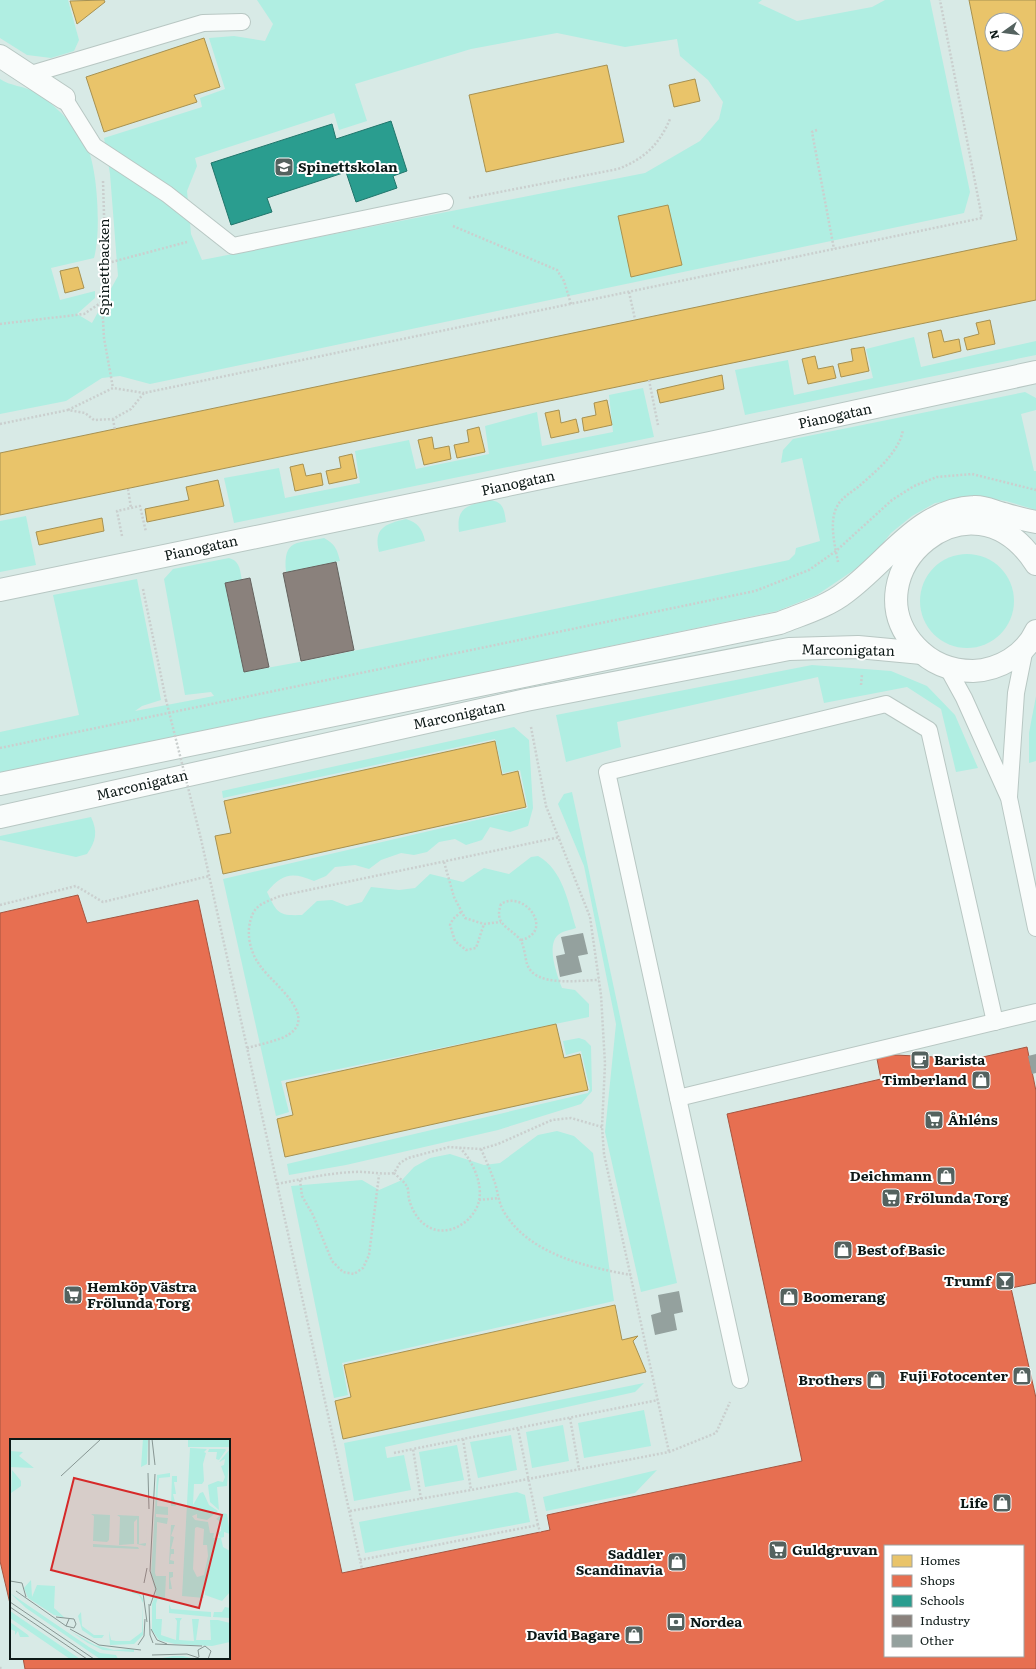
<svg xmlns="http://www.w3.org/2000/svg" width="1036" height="1669" font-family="Literata,serif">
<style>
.green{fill:#b0eee2;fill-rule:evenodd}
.homes{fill:#e9c46a;stroke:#a79151;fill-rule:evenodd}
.shops{fill:#e76f51;stroke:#a65540;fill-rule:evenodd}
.schools{fill:#2a9d8f;stroke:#21756b}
.industry{fill:#8a817c;stroke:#64625e}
.building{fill:#94a19e}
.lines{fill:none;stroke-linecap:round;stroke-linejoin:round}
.lane-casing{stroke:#b8c7c3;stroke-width:18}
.street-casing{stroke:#b8c7c3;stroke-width:24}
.secondary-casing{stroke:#b8c7c3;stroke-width:24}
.path{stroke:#cacfce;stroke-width:2.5;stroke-dasharray:2 2;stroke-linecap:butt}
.lane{stroke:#f9fcfb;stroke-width:16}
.street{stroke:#f9fcfb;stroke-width:22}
.secondary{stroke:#f9fcfb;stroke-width:22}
.path-bridge{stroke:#cacfce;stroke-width:2.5;stroke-dasharray:2 2;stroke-linecap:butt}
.labels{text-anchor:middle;stroke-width:4;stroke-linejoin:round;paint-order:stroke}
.poi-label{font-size:14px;font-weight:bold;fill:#0d1917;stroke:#fff;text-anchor:start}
.street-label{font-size:14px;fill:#0d1917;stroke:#fff}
.inset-road{fill:none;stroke:#879693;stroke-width:1}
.view{fill:#d62828;fill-opacity:0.15;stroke:#d62828;stroke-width:2}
.inset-edge{fill:none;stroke:#0d1917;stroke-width:2}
</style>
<rect width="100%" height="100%" fill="#d8eae6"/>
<g class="green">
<path d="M0 0H68L79 40 74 51 51 58 27 55 0 38Z"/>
<path d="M257 0H762L758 3 797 21 872 7 885 0H930L970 192 964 213 150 384 120 376 102 378 66 401 0 414V79C10 86 24 86 35 92 51 101 82 131 88 149 98 173 101 234 94 258L51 268 60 300 95 291V298L77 314 92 323 118 276 110 174 104 138 202 107 200 98 225 89 209 38 234 36 265 41 273 24ZM557 33 625 47 677 39 680 56 708 80 723 102 719 119 700 141 645 173 202 260 191 234 187 191 197 166 195 158 334 113 339 130 367 121 355 84 471 49Z"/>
<path d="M914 337 921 367 1036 341V355L745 415 735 370 788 360 794 395 873 378 866 349Z"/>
<path d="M643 388 654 437 234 523 224 478 279 468 285 498 360 483 355 451 409 440 416 469 489 454 485 426 537 412 542 446 613 432 609 395Z"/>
<path d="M1025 392 1036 398V410L1021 414 1034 471H1036V510L1006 501 978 497 935 503 912 516 891 533 874 554 854 570 817 595 777 611 0 774V732L79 715 53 595 137 579 161 700 142 706 135 711 214 696 211 692 185 695 164 579 173 569 229 558C240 561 240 570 242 580L225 584 244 672 305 661 789 560 795 554 796 548 820 541 802 458 781 463 783 450 793 439Z"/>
<path d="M488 500C503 501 504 508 506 522L459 532C456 507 467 506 488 500Z"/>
<path d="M26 516 36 565 0 572V521Z"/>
<path d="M406 519C418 523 422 528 425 541L379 552C373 528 385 524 406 519Z"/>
<path d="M324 538C335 544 337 549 340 561L286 572C283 538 297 544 324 538Z"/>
<circle cx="967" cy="601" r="47"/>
<path d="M812 665 891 671 927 686 955 715 978 768 956 772 941 709 907 687 824 703 818 677 617 722 621 747 566 762 556 715Z"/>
<path d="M1036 696V761L1029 763V733Z"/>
<path d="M514 727 529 740 533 808 528 826 510 832 490 827 482 840 466 845 455 839 439 842 427 852 414 855 401 853 381 860 369 869 355 865 335 867 326 876 314 881C293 872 282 873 267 892 277 913 278 916 302 915L317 901 332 900 347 906 362 902 371 887 399 890 415 888 430 874 463 882 484 868 509 874 531 857 538 856C563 870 568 902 576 928 571 930 562 931 558 935 546 946 557 975 562 988L575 990 589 1004V1017L281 1081 289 1112 276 1116 223 879 528 808 520 770 503 773 495 739 223 798 222 791Z"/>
<path d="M572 792 677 1283 641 1292 605 1132 616 1024 584 866 558 804 564 794Z"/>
<path d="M91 817C98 832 96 841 87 854L76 857 0 840V836Z"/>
<path d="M579 1038 585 1040 591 1046 592 1091 581 1104 498 1130 346 1165 289 1175 287 1164 588 1093 590 1089 581 1051 566 1055 563 1041Z"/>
<path d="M557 1131 574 1136 593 1153 614 1301 342 1363 348 1395 334 1398 291 1186 362 1180 379 1190 402 1180 414 1167 430 1158 450 1154 484 1165 500 1163 538 1135Z"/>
<path d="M644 1383 635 1392 385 1447 387 1458 404 1455 411 1490 354 1501 344 1443Z"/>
<path d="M644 1410 651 1446 584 1458 578 1423Z"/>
<path d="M563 1425 569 1461 532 1468 526 1432Z"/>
<path d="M511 1435 517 1470 478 1478 470 1442Z"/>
<path d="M457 1445 464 1480 425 1487 419 1452Z"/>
<path d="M657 1470 635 1493 546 1511 543 1497Z"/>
<path d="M517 1492 525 1495 530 1522 365 1553 359 1522Z"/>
</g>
<g class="homes">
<path d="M104 0 105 2 77 24 70 1Z"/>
<path d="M969 0H1036V300L0 515V453L1017 240ZM992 20H1016V44H992Z"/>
<path d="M204 38 220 87 194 95 197 102 104 132 86 77Z"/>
<path d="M607 65 624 142 486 172 469 95Z"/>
<path d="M695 79 700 101 674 107 669 85Z"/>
<path d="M668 205 682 265 631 277 618 216Z"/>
<path d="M78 267 84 288 65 293 60 271Z"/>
<path d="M990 320 995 344 967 350 964 338 979 334 976 323Z"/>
<path d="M941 330 944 342 959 339 961 351 933 358 928 333Z"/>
<path d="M864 347 869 371 841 377 838 364 853 361 851 349Z"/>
<path d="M815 356 818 369 833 366 836 378 808 384 802 359Z"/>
<path d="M722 375 724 389 660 403 657 390Z"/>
<path d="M607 400 612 425 584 431 582 418 596 415 594 403Z"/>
<path d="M559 410 561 423 576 419 579 432 551 438 545 413Z"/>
<path d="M479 427 485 452 457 458 454 445 469 442 467 430Z"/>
<path d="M432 437 434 449 449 446 451 459 424 465 418 440Z"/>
<path d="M352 454 357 478 329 484 326 471 341 468 339 457Z"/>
<path d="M303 464 306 476 321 473 323 485 295 491 290 467Z"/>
<path d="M218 480 224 506 147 522 145 509 189 500 186 487Z"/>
<path d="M102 518 104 531 39 545 36 532Z"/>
<path d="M495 741 502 775 518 771 526 807 223 874 215 836 231 833 224 801Z"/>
<path d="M556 1024 564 1058 580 1054 588 1090 285 1157 277 1119 293 1115 286 1083Z"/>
<path d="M615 1305 622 1340 638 1336 633 1341 646 1372 343 1439 335 1401 351 1397 344 1365Z"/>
</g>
<path class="shops" d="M78 895 87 923 198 900 342 1573 550 1530 547 1515 802 1461 727 1114 881 1079 876 1054 974 1059 1027 1047 1036 1091V1283L1011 1288 1036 1398V1669H25L23 1658H229V1440H11V1608L0 1561V913ZM885 1546H1023V1656H885Z"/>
<path class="schools" d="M391 121 407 171 393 176 397 188 356 202 346 172 267 198 272 212 231 225 211 163 332 124 336 139Z"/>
<g class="industry">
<path d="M336 562 354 650 301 661 283 573Z"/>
<path d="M250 578 269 667 244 672 225 583Z"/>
</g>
<g class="building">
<path d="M583 933 588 954 578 956 582 972 560 977 556 956 565 954 561 937Z"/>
<path d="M1036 1054V1073L1032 1074 1028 1056Z"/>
<path d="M679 1291 683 1312 674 1314 677 1330 655 1335 651 1315 661 1312 658 1295Z"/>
</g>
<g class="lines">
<defs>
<g id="lane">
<path d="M28 75 203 23 242 22"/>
<path d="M64 98 94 146 167 194 233 246 445 202"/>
<path d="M947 667 964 698 1009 798 1036 928"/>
<path d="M1009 797 1016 693 1025 648"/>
<path d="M678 1098 607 772 886 704 929 730 995 1022"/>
<path d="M740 1380 678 1098 1036 1012"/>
</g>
<g id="street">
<path d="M0 56 64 98"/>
<path d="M0 590 710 443 1036 372"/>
</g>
<g id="secondary">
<path d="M1036 564C971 463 848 574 916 647 931 663 950 671 973 671 999 670 1025 655 1036 631"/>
<path d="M0 784 780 623C802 614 827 607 846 592 887 562 919 509 974 507 985 506 994 512 1004 514 1014 517 1025 520 1036 522"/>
<path d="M0 817 526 700 789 649 858 647 922 653"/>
</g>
</defs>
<use href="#lane" class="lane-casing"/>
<use href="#street" class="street-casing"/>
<use href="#secondary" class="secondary-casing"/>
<g class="path">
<path d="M817 130 812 132 834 249"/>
<path d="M103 181 105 247 102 302 104 338 113 388"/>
<path d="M469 198 618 169C644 159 659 145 670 119"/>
<path d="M453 226 557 270 564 281 571 304"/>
<path d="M104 264 187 242"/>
<path d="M629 292 635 319"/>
<path d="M0 324 84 314 102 302"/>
<path d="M649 380 658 425"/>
<path d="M68 410 113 388 144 393"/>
<path d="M113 419 115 430"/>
<path d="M0 424 68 410 85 413 94 420 113 419 131 409 144 393 982 218 940 0"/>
<path d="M128 489 131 508"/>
<path d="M122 536 117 511 140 506 146 532"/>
<path d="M838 562C835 547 830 526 835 511 839 499 849 494 858 487 874 473 899 453 903 430"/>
<path d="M143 589 166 700"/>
<path d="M861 685 862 674"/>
<path d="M531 727 546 806 590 917 601 995 605 1064 602 1127 604 1154 669 1452"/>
<path d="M0 748 755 591 809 570 836 551 892 500 914 486 937 477 972 474 1036 490"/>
<path d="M201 839 362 1569"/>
<path d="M444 862 454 897 465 918 484 924 501 922"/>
<path d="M0 905 76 886 103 902 209 876"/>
<path d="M461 912 453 919 450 925 455 941 466 950 476 948 484 924"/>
<path d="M521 940C555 932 525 889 501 904 494 924 507 926 519 938 524 943 525 957 527 964 535 988 579 980 599 980"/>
<path d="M247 1048C259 1045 271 1042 282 1038 324 1020 274 985 261 967 252 955 248 942 249 928 252 905 261 904 280 896L560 837"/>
<path d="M481 1149C486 1160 491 1172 495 1183 498 1193 499 1204 504 1212 529 1254 586 1267 631 1275"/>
<path d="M394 1173C398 1177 405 1182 407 1187 409 1190 408 1195 409 1199 411 1208 418 1221 427 1226 447 1239 474 1222 479 1201 483 1183 472 1160 460 1148"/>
<path d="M300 1180 302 1196 313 1215 332 1261 343 1272 354 1274 363 1268 369 1255 379 1175"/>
<path d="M277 1184C303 1179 328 1173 354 1172 368 1171 380 1175 394 1173L400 1163 408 1158 449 1147 481 1149 498 1144 552 1120 571 1118 602 1127"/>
<path d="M479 1200 499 1198"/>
<path d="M570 1418 579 1469"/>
<path d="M518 1429 538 1525"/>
<path d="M463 1439 471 1490"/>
<path d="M394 1453 413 1449"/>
<path d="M421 1499 413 1449 658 1400"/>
<path d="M350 1511 471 1490 669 1452 716 1433 730 1402"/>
<path d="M360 1560 538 1525 540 1532"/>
<path d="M0 1667 1 1669"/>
</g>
<use href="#lane" class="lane"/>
<use href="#street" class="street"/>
<use href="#secondary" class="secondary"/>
<path class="path-bridge" d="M166 700 201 839"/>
</g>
<defs>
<symbol id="school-square" viewBox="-11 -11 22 22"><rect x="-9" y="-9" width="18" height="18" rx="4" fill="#54625f" stroke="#fff"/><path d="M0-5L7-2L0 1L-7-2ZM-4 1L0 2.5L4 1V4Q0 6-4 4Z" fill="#fff"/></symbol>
<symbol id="cafe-square" viewBox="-11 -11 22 22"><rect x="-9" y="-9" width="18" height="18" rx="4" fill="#54625f" stroke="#fff"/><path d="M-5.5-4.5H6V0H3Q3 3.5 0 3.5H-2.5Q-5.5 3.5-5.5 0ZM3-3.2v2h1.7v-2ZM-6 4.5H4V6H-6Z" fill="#fff"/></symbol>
<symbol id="shop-square" viewBox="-11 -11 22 22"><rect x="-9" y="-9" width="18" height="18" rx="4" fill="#54625f" stroke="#fff"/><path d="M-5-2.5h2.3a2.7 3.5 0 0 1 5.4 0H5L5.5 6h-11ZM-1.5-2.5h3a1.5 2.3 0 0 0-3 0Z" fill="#fff"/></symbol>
<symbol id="supermarket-square" viewBox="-11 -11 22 22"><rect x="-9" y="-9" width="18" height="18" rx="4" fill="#54625f" stroke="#fff"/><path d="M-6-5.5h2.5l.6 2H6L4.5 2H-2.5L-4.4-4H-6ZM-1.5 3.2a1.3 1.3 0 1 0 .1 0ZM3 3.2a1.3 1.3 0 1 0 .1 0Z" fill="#fff"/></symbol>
<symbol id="bar-square" viewBox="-11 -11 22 22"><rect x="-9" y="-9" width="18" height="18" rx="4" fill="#54625f" stroke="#fff"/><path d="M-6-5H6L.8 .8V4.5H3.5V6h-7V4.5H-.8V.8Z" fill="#fff"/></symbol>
<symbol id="bank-square" viewBox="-11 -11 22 22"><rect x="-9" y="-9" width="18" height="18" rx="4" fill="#54625f" stroke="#fff"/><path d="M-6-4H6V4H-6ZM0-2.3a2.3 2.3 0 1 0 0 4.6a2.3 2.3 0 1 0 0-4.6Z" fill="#fff"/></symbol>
</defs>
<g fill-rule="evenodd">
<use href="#school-square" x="273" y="156" width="22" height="22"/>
<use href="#cafe-square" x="909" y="1049" width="22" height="22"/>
<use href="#shop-square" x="970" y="1069" width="22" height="22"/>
<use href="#supermarket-square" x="923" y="1109" width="22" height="22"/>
<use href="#shop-square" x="935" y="1165" width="22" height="22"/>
<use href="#supermarket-square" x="880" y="1187" width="22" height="22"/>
<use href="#shop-square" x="832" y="1239" width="22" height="22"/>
<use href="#bar-square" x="994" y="1270" width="22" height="22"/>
<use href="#supermarket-square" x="62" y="1284" width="22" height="22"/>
<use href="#shop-square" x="778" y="1286" width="22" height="22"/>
<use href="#shop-square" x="1011" y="1365" width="22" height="22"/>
<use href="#shop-square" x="865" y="1369" width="22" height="22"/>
<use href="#shop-square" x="991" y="1492" width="22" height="22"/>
<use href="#supermarket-square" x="767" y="1539" width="22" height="22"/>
<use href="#shop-square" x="666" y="1551" width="22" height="22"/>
<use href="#bank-square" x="665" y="1611" width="22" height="22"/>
<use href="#shop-square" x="623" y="1624" width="22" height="22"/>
</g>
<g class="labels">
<g class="poi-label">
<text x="298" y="172">Spinettskolan</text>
<text x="934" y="1065">Barista</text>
<text x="967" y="1085" text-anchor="end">Timberland</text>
<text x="948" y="1125">Åhléns</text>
<text x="932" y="1181" text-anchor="end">Deichmann</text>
<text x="905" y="1203">Frölunda Torg</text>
<text x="857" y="1255">Best of Basic</text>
<text x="991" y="1286" text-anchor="end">Trumf</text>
<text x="87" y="1292">Hemköp Västra<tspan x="87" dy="16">Frölunda Torg</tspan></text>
<text x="803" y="1302">Boomerang</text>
<text x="1008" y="1381" text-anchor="end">Fuji Fotocenter</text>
<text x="862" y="1385" text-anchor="end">Brothers</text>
<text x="988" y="1508" text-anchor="end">Life</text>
<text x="792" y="1555">Guldgruvan</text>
<text x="663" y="1559" text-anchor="end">Saddler<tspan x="663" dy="16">Scandinavia</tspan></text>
<text x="690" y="1627">Nordea</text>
<text x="620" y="1640" text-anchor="end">David Bagare</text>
</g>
<g class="street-label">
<text transform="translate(104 267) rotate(-90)" y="5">Spinettbacken</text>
<text transform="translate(835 416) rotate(-12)" y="5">Pianogatan</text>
<text transform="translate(518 483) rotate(-12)" y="5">Pianogatan</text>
<text transform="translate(201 548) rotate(-12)" y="5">Pianogatan</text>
<text transform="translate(848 650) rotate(1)" y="5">Marconigatan</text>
<text transform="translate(459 715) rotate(-12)" y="5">Marconigatan</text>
<text transform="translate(142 785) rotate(-13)" y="5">Marconigatan</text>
</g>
</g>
<g transform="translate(10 1439)">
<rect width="220" height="220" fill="#d8eae6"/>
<path d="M133 0H138L137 25 131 28ZM178 0H220V8H178ZM180 9 197 10 194 13 196 14 193 25 194 42 192 45H184L183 66 190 54 193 53 199 66 208 72 197 81 187 79V75L182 77 185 81 198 83 200 94H204L203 99H211L213 108 220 112V153L212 162 195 156V144L193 147 194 159 172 157ZM187 88 194 90 193 106H197L198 117 194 136 187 138 183 130 185 89ZM199 10H215L216 11 209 21 206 20 207 13H198ZM220 10 217 47 207 48 209 71 200 63 198 46 208 42 213 43 215 38 211 27 214 26 215 20 209 23ZM0 12 13 13 9 17 24 29 0 28ZM2 31 11 42V47L1 54ZM160 34V38L149 39 148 47 147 67 158 68V76L146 75V78L158 79 157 85 147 83V89L145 134 146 137H156L155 159 148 158 146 165V180H152L151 196 166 201 167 182 165 179H172L170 182 169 201 184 202 182 180H189L186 201H201L200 181H208L220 184V203L202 207 165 205 149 201 142 191V165L146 155 141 136 147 36ZM162 37H167V43H164L166 55H163L166 67H161ZM213 74 217 75 220 95 214 93V98L210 99 208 94 211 92V83L206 80ZM81 75 100 76 99 101 97 103 83 102 84 77ZM107 76 129 77V105L136 104 137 78 136 106 135 107 127 105V80L124 83V105L109 106 110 78ZM161 86H165L161 97 164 98 161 110H164V115H161L160 121 164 122V125H159ZM83 105 128 108 129 110 83 108ZM159 133H163V138L160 139 162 150H159V165L161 170 201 173V178L159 174ZM21 141 22 158 27 146 45 147 44 169 55 179 44 176 18 159 14 149ZM122 151 129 154 133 160V196L124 205 100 206 99 192 101 201 106 202H120L132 193 133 164 129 156 122 154ZM0 154 79 208 90 214 106 216 108 220H90L16 169ZM215 168 220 169V179L203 178 204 173H212ZM0 172 70 220H60L0 179ZM71 173 72 187 84 196H94L92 199H84L72 191 68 177ZM0 183 18 196 19 198H10L8 192 5 196V192L0 190ZM60 192 85 206 104 211 124 210V213L93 211 78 204ZM163 217H173L185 220H147Z" fill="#b0eee2" fill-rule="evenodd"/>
<path class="inset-road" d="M142 0 145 26M139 26V0M138 34 139 70M51 37 91 0M0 142 12 144 16 158M134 144 137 129M6 152 56 187M133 154 137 183M0 163 84 220M139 165 140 196 143 204M140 167 146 150 140 132 145 35M0 168 77 220M46 178 64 180 66 185 64 189 56 187 59 180M60 190 89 206 131 211M141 190 147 201 157 205M145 205 192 207M128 206 134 197 135 180M142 216 177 215 189 219M189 218 188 211 195 207 201 212 198 220"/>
<path class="view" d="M64 39 212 76 189 169 41 131Z"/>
<rect width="220" height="220" class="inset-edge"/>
</g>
<rect x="884" y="1545" width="140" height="112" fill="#ffffff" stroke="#9ea3a2"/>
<rect x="892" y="1555" width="20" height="12" fill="#e9c46a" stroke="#9ea3a2"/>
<text x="920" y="1565" font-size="12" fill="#0d1917">Homes</text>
<rect x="892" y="1575" width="20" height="12" fill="#e76f51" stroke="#9ea3a2"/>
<text x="920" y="1585" font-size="12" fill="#0d1917">Shops</text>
<rect x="892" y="1595" width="20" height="12" fill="#2a9d8f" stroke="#9ea3a2"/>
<text x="920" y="1605" font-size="12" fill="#0d1917">Schools</text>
<rect x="892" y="1615" width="20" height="12" fill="#8a817c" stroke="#9ea3a2"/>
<text x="920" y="1625" font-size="12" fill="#0d1917">Industry</text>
<rect x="892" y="1635" width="20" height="12" fill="#94a19e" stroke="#9ea3a2"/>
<text x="920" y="1645" font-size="12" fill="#0d1917">Other</text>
<g transform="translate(1004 32) rotate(256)"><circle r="19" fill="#ffffff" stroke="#9ea3a2"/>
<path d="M0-3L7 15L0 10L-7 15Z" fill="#54625f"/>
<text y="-6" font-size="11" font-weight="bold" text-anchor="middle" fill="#0d1917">N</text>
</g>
</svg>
